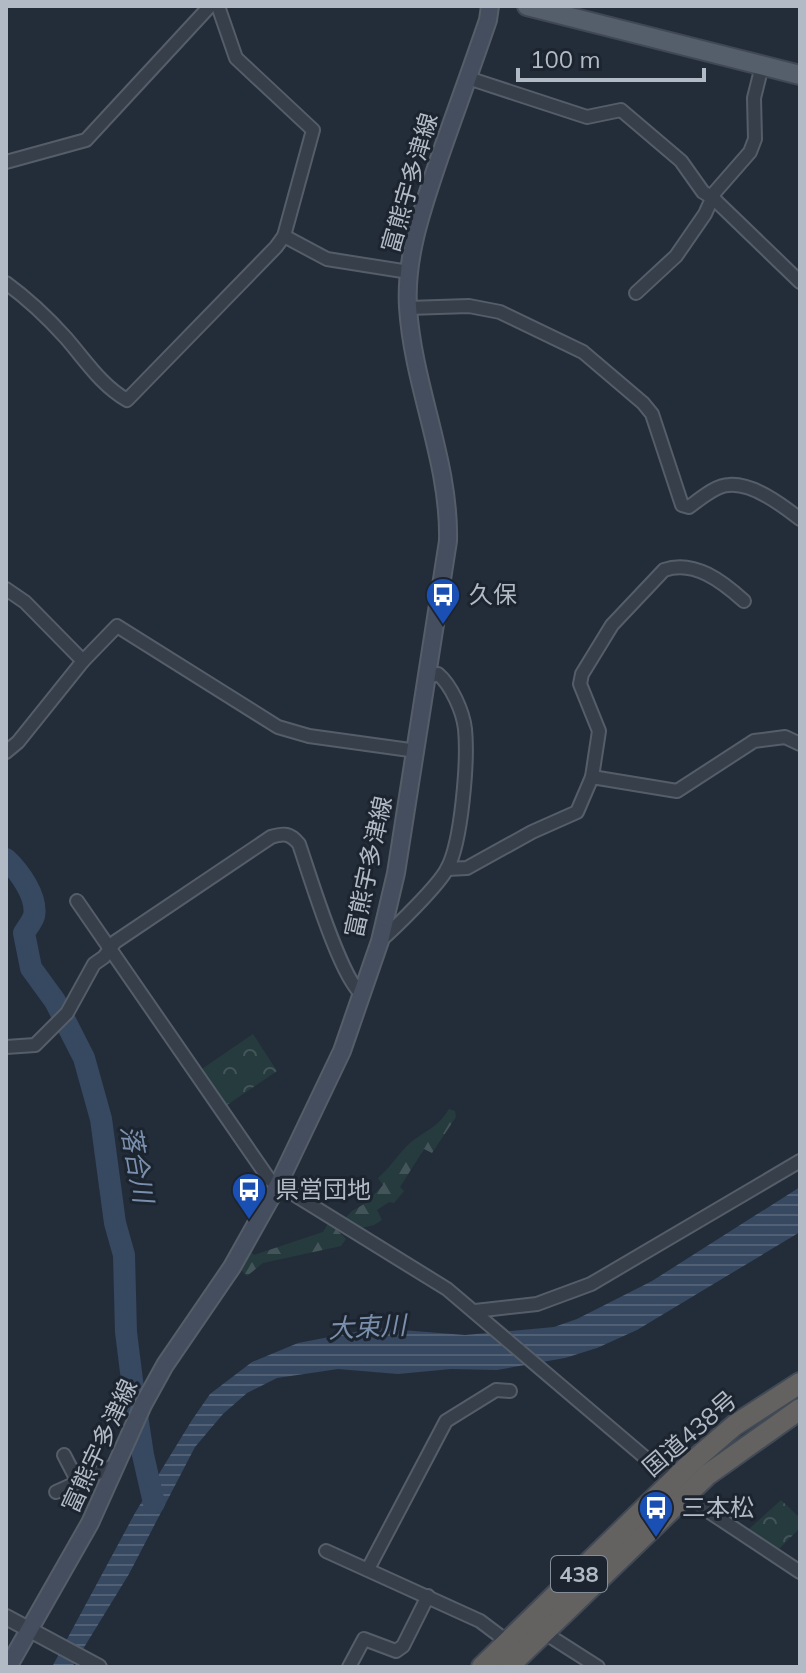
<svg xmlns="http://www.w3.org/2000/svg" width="806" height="1673" font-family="Mulish,'Noto Sans JP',sans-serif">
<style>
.forest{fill:url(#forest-firs)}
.park{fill:url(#park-crowns)}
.water{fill:url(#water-rules)}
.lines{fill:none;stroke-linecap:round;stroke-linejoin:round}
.river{stroke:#374861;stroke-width:22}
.minor-casing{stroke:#555d69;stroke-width:16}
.tertiary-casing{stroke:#555d69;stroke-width:18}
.secondary-casing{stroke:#555d69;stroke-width:20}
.primary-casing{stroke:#404854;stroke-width:22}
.trunk-casing{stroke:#424a56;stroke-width:24}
.minor{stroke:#373f4b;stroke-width:12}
.tertiary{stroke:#373f4b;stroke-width:14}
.secondary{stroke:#454e5e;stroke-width:16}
.primary{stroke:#555e6b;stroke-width:18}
.trunk{stroke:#636260;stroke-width:20}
.labels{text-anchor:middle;stroke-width:6;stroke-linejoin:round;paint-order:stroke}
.shield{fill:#1c2430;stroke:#858d99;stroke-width:2}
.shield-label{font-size:22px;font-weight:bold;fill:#b2bac6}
.street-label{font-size:24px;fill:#b2bac6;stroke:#1c2430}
.poi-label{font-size:24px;fill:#b2bac6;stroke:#1c2430;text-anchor:start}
.water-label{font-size:26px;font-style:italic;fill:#7b90ad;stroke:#1c2430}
</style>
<defs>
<pattern id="forest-firs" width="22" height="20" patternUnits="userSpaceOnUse" patternTransform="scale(2)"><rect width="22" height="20" fill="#263b3d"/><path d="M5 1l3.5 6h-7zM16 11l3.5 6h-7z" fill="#435558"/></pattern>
<pattern id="park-crowns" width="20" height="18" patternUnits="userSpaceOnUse" patternTransform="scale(2)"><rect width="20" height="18" fill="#263b3d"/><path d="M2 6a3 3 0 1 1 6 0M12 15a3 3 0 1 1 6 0" fill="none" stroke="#435558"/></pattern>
<pattern id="water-rules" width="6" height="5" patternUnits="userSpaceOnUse" patternTransform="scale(2)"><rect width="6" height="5" fill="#374861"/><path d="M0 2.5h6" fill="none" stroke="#526076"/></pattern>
</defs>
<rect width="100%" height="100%" fill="#232d3a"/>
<g class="forest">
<path d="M449 1109 455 1111 456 1117 432 1153 424 1149 400 1187 404 1191 394 1203 389 1202 377 1210 382 1220 374 1225 361 1228 345 1218 352 1211 366 1203 383 1185 378 1178C390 1168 398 1154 409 1144 425 1130 437 1129 449 1109Z"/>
<path d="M329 1222 346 1239 341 1246 263 1263 247 1276 239 1268 250 1251 254 1255 323 1232Z"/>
</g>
<g class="park">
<path d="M253 1034 277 1071 227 1105 224 1104 201 1072 202 1069Z"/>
<path d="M781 1500 800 1518V1528L779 1549 749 1529Z"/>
</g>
<path class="water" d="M800 1187V1232L637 1330 597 1348 565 1358 497 1370 451 1369 398 1374 338 1369 277 1378 247 1393 223 1414 195 1447 129 1574 72 1667H52L135 1513 192 1420 210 1394 252 1362 298 1343 376 1328 465 1335 554 1327 577 1319 652 1281Z"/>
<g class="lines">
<path class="river" d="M6 859C19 871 38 897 34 916 32 922 27 928 24 933L31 968 55 1001 84 1058 101 1119 115 1223 124 1255 126 1332 134 1396 143 1455 154 1503"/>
<defs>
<g id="minor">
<path d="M468 78 587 117 621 110 681 161 703 192 713 198 800 282"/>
<path d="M6 162 86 140 210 6"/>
<path d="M284 236 327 259 409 272"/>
<path d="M6 283C28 299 48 318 66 338 86 361 101 385 127 400L276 247 284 236 313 130 236 58 218 6"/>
<path d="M636 293 676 256 705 214 715 192 750 152 755 139 754 98 762 66"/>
<path d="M408 308 469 306 500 312 583 352 643 403 652 414 682 505 689 507C700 499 716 485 729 485 753 483 782 505 800 519"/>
<path d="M6 589 25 602 83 661"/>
<path d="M6 752 18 742 83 661 117 626 278 727 309 736 417 751"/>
<path d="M592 777 599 731 580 684 582 674 612 625 664 570C694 559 723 582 744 601"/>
<path d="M447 869 467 868 532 832 577 812 592 777 677 791 754 741 785 737 800 744"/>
<path d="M77 901 269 1179 447 1289 708 1511 800 1572"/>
<path d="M380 941C396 927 438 886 447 869 462 842 468 759 465 729 463 711 451 685 438 674L428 677"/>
<path d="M6 1047 35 1045 67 1013 94 964 104 957 115 942 271 837C284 833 290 833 299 844 309 873 341 980 362 994"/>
<path d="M475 1311 537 1304 591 1284 800 1161"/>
<path d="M64 1455 78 1482"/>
<path d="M56 1492 116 1465"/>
<path d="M326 1551 480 1621 512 1645"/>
<path d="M368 1569 446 1421 496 1390 510 1391"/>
<path d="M540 1630 598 1667"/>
<path d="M349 1667 364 1639 396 1651 403 1646 428 1596"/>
</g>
<path id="tertiary" d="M6 1617 99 1667"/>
<path id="secondary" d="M8 1667 90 1523 143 1405 165 1365 232 1267 278 1185 342 1051 380 941 396 873 448 541C450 461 413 387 408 307 405 256 423 207 439 159 455 113 472 67 488 20L490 6"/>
<path id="primary" d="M527 6 800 75"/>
<g id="trunk">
<path d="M482 1667 692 1462 735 1425 800 1383"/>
<path d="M508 1667 707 1475 800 1409"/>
</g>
</defs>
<use href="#minor" class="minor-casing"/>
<use href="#tertiary" class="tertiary-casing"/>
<use href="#secondary" class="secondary-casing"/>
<use href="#primary" class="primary-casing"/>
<use href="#trunk" class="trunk-casing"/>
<use href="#minor" class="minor"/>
<use href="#tertiary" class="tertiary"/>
<use href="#secondary" class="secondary"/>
<use href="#primary" class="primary"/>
<use href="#trunk" class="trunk"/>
</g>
<defs>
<symbol id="bus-pin" viewBox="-11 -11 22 30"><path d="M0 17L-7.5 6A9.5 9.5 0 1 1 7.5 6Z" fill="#1a4fb4" stroke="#1c2430"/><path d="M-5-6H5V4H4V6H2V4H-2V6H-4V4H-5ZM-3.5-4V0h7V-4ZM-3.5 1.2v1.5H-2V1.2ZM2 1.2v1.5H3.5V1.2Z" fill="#fff"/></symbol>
</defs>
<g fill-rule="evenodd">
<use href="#bus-pin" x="423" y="575" width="40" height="54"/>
<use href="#bus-pin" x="229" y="1170" width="40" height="54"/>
<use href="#bus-pin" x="636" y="1488" width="40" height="54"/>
</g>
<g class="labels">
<rect class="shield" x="551" y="1556" width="56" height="36" rx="6"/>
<g class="shield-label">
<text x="579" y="1582">438</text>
</g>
<g class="street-label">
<text transform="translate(410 183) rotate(-74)" y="8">富熊宇多津線</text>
<text transform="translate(369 867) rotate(-78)" y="8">富熊宇多津線</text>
<text transform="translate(690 1434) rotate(-41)" y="8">国道438号</text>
<text transform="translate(100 1446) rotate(-65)" y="8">富熊宇多津線</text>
</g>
<g class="poi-label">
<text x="469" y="603">久保</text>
<text x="275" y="1198">県営団地</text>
<text x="682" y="1516">三本松</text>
</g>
<g class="water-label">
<text transform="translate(137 1164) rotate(80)" y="9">落合川</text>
<text transform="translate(367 1327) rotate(-3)" y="9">大束川</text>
</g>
</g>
<rect width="806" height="1673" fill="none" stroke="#b2bac6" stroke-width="16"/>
<path d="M518 68v12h186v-12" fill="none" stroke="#b2bac6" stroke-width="4"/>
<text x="530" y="68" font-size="24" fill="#b2bac6" stroke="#1c2430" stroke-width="6" paint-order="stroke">100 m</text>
</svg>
